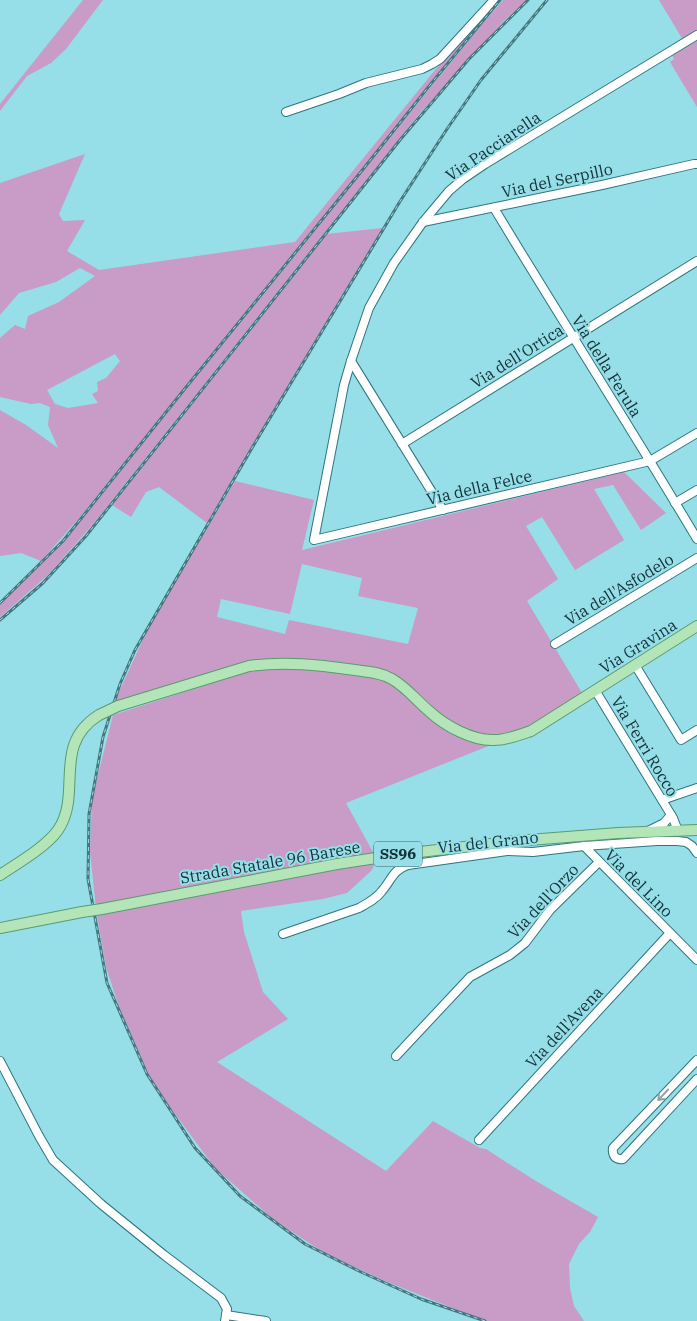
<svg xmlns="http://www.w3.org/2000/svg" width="697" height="1321" font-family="'IBM Plex Serif',serif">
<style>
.green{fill:#c99bc7;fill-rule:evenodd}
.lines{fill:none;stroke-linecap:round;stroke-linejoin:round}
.minor-casing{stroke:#2c767f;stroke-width:10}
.major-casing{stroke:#5a9b6d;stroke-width:12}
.minor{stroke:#fff;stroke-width:8}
.major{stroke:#b3e5b9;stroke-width:10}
.rail-casing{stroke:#47767d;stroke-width:3}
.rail{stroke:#96dee8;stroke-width:1;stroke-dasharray:4;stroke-linecap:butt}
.major-bridge-casing{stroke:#5a9b6d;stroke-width:12;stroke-linecap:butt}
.major-bridge{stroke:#b3e5b9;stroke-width:10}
.oneway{stroke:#95a2a4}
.labels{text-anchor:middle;stroke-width:4;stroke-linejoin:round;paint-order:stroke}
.shield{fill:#96dee8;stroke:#3a656b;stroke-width:1}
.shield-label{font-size:15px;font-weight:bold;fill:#133135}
.street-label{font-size:16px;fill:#133135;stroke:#96dee8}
</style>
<rect width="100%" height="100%" fill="#96dee8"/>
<g class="green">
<path d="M83 0H103L66 49 51 63 27 76 0 111V104Z"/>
<path d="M492 0H500L480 23 80 517 41 561 21 553 0 556V410L26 425 58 448 48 425 50 407 40 403 31 404 0 397V338L15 325 25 329 28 316 59 302 95 276 80 268 56 282 19 293 0 315V183L85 154 59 214 63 221 85 220 67 251 99 270 295 242ZM115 354 120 361 106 378 97 382 98 391 92 394 98 403 68 408 55 404 47 390Z"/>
<path d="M503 0H526L503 22 420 113 94 523 48 575 0 617V604L67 536 482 24Z"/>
<path d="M659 0H697V107L670 62 674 59 672 55 686 45Z"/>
<path d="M383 228 207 523 159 487 146 492 131 517 112 505 326 234Z"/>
<path d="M624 472 666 513 641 530 613 485 594 489 624 540 575 570 542 517 526 526 558 579 527 601 582 693 532 725 516 732 501 735 488 736 477 734 452 724 409 687 390 674 284 660 114 703 149 626 235 481 314 500 302 550ZM302 564 362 578 358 596 418 608 408 644 289 620 285 634 217 617 221 599 290 614Z"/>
<path d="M308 667 368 675 394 683 450 731 491 745 346 803 374 854 96 908 90 852 92 799 113 715 256 669Z"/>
<path d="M377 861 371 871 347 893 323 899 241 911 244 932 263 992 288 1019 217 1062 386 1171 433 1121 480 1148 486 1149C509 1164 533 1180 558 1194 571 1202 585 1209 598 1217L590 1232 579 1244 569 1264 570 1288 574 1306 584 1321H485L385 1281 326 1254 274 1220 215 1168 164 1099 147 1071 119 1007 106 967 97 916 135 905 142 907 232 887Z"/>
</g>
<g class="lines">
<defs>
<g id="minor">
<path d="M697 35 485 164 463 179 449 191 423 222 394 263 369 308 351 361 344 385 314 540 650 461 697 433"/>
<path d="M286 112 339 94 366 83 422 69 432 64 440 59 494 0"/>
<path d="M494 208C561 319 631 428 697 539"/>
<path d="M423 222 602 185 694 164H697"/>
<path d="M351 361 443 510"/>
<path d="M402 444 697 261"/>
<path d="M675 503 697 490"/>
<path d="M555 644 697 558"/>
<path d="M635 665 681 740 697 730"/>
<path d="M595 690 673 818 678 831"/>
<path d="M662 800 697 788"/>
<path d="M648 831 664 823 671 815"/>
<path d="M584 846 697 960"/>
<path d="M283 934 359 908C368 903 376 899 382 891 392 879 393 870 408 865L507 851 533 852 584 846 657 841H677L686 842 692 846 697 853"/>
<path d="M396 1056 470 977 510 955 525 943 550 910 599 862"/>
<path d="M697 1060 613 1148C612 1155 615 1160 623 1159L697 1079"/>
<path d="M0 1061 39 1136 53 1160 101 1204 164 1255 221 1298 227 1309 225 1321"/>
<path d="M479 1140 670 933"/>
<path d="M226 1315 266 1321"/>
</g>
<g id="major">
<path d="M118 706 249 666C284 661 320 665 355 670 367 672 381 672 392 679 406 687 417 701 429 711 445 726 473 741 494 740 507 740 519 735 531 731L697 626"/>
<path d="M0 875C18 863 46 847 58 830 83 793 51 745 99 715"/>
<path d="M102 909 337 864 402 854 516 841 618 833 697 830"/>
<path d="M0 928 82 912"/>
</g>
</defs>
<use href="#minor" class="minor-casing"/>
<use href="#major" class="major-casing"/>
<use href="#minor" class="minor"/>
<use href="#major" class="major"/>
<defs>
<g id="rail">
<path d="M0 603 63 541 183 391 364 168 430 85 500 0"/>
<path d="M0 620 43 583 86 536 400 140 469 59 528 0"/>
<path d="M485 1321 421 1299 361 1272 305 1244 240 1196 195 1148 147 1074 107 983 88 879 89 814 103 737 120 684 135 650 252 448 399 203 447 129 481 80 547 0"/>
</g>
</defs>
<use href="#rail" class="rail-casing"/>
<use href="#rail" class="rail"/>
<defs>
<g id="major-bridge">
<path d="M99 715 118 706"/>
<path d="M82 912 102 909"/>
</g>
</defs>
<use href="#major-bridge" class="major-bridge-casing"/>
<use href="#major-bridge" class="major-bridge"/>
</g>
<defs><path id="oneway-shaft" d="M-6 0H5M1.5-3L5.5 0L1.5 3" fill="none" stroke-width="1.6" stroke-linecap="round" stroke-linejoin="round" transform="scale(1.25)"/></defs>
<use class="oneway" href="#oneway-shaft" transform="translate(663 1095) rotate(133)"/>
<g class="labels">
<rect class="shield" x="374" y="841.5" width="48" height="25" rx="4"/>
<g class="shield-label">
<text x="398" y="859">SS96</text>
</g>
<g class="street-label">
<text transform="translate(493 146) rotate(-34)" y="6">Via Pacciarella</text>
<text transform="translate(557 180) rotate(-12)" y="6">Via del Serpillo</text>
<text transform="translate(517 356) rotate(-32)" y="6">Via dell'Ortica</text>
<text transform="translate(607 366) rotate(58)" y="6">Via della Ferula</text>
<text transform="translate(479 487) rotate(-13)" y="6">Via della Felce</text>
<text transform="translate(619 589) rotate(-31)" y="6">Via dell'Asfodelo</text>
<text transform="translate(638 646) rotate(-32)" y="6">Via Gravina</text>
<text transform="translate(645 746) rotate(59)" y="6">Via Ferri Rocco</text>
<text transform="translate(488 842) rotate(-6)" y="6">Via del Grano</text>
<text transform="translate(270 862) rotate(-10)" y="6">Strada Statale 96 Barese</text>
<text transform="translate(639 883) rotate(45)" y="6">Via del Lino</text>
<text transform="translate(543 901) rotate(-47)" y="6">Via dell'Orzo</text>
<text transform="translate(564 1027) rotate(-47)" y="6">Via dell'Avena</text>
</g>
</g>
</svg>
